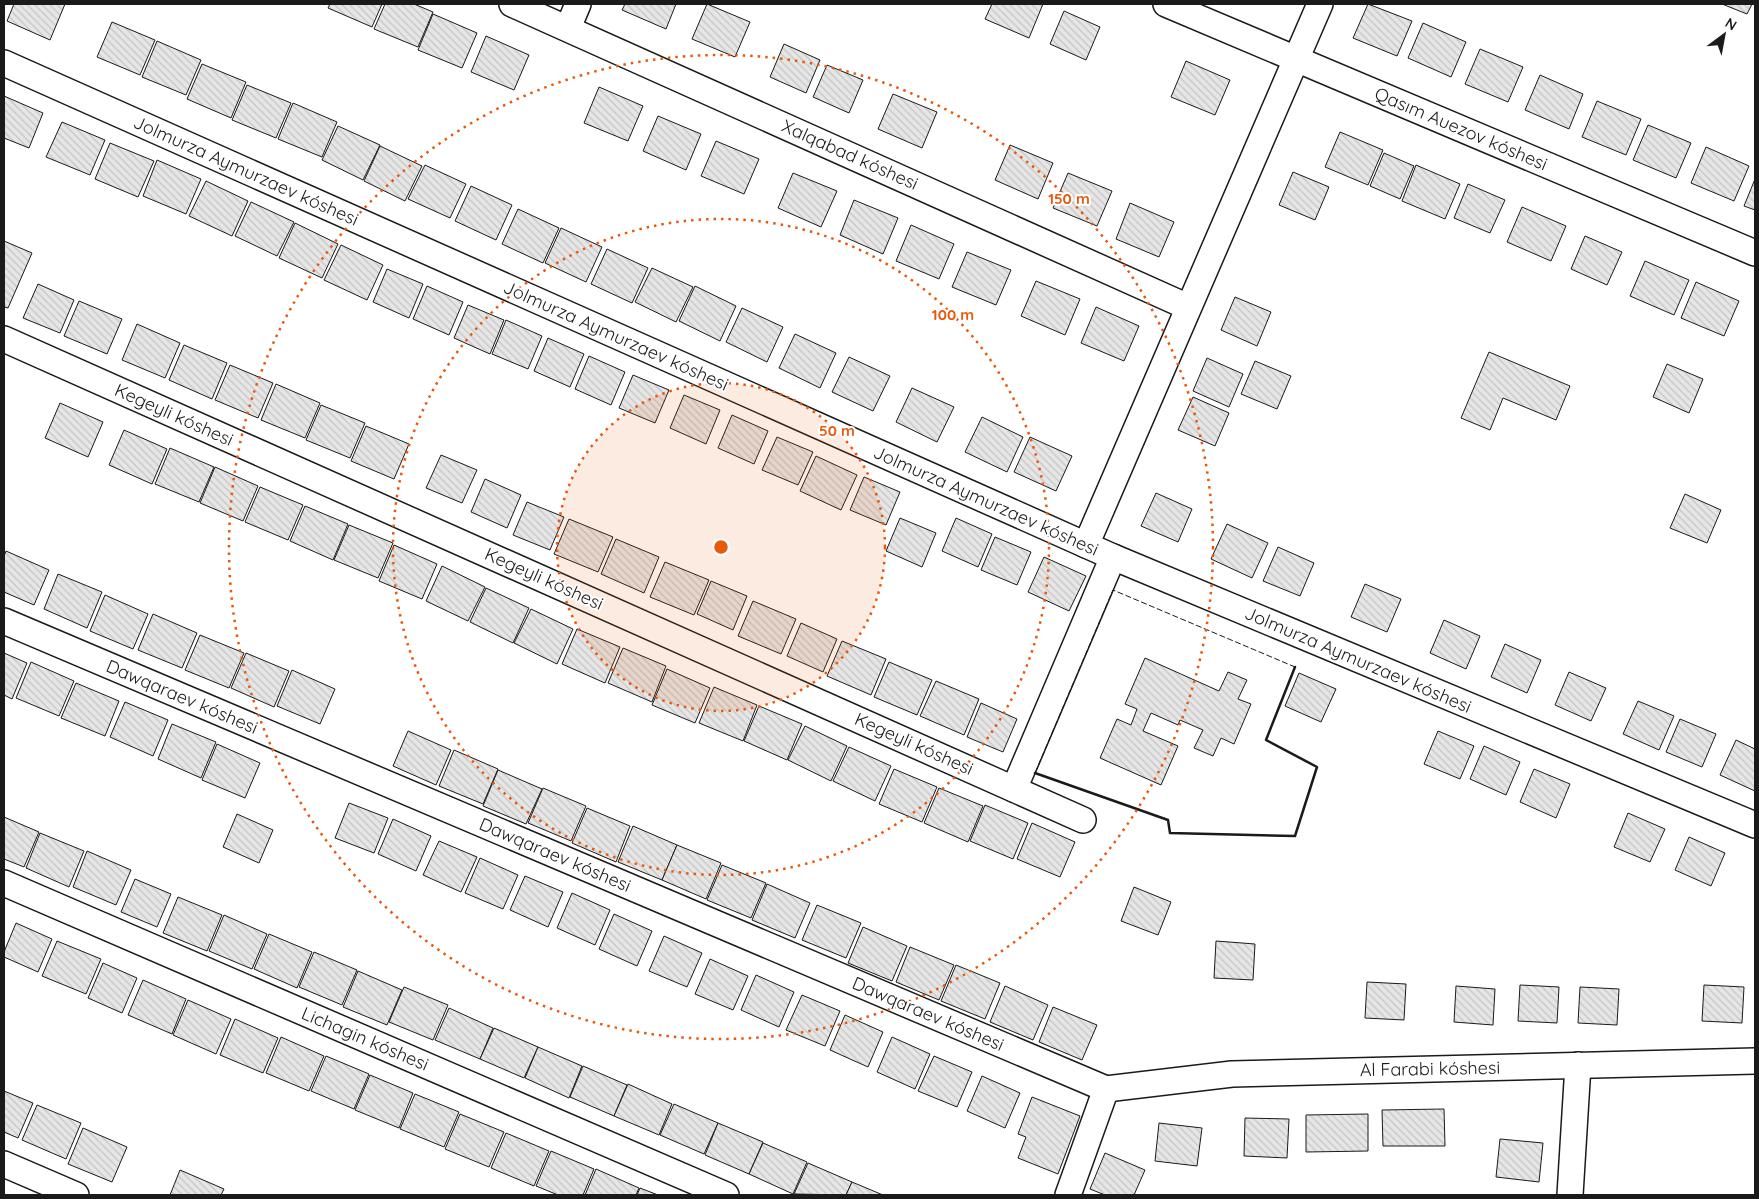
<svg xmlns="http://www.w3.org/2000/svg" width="1759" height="1199" font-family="Quicksand,sans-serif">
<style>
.building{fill:url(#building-back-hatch);stroke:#1a1a1a}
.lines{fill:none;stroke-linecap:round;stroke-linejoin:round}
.minor-casing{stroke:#1a1a1a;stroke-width:28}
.minor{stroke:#fff;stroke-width:25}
.fence{stroke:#1a1a1a;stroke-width:1;stroke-dasharray:6 2.5;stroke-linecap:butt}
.wall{stroke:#1a1a1a;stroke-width:2.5}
.ring{fill:none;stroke:#e8590c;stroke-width:2.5;stroke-dasharray:2.5 5}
.labels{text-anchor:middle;stroke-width:4;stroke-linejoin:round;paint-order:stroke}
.street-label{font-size:18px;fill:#1a1a1a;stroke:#fff}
.centre{fill:#e8590c;stroke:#fff;stroke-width:2.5}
.ring-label{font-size:15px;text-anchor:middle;font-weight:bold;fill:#e8590c;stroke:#fff;stroke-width:4;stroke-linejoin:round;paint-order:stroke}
</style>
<defs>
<pattern id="building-back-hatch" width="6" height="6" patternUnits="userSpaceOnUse" patternTransform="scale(1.25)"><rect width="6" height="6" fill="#e6e6e6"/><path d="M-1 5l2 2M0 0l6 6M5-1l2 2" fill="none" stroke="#c5c5c5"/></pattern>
</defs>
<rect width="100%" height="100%" fill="#fff"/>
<g class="building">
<path d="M14 4H65L50 40 7 21Z"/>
<path d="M330 4H382L372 27 328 8Z"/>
<path d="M385 4H414L433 12 418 47 374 29Z"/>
<path d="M625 4H676L666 29 622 10Z"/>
<path d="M707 4 750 22 735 57 692 39Z"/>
<path d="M992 4H1043L1029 38 985 19Z"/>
<path d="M1368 4 1412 21 1397 56 1353 38Z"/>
<path d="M1722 4H1752L1747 14Z"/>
<path d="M1064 11 1100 27 1086 60 1050 44Z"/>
<path d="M433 14 477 33 462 68 418 50Z"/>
<path d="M112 22 155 40 140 75 97 57Z"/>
<path d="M1423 23 1466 42 1451 77 1408 58Z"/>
<path d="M486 36 529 55 514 90 471 72Z"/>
<path d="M157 41 201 60 186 95 142 77Z"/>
<path d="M784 44 820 60 806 93 770 77Z"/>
<path d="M1480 49 1523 67 1508 102 1465 84Z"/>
<path d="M1186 61 1230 80 1215 115 1171 97Z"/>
<path d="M202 64 246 82 231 118 187 99Z"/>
<path d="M827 65 863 80 849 113 813 97Z"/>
<path d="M1540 75 1583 94 1569 129 1525 110Z"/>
<path d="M247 85 291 103 276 138 232 120Z"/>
<path d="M599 87 643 106 628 141 584 123Z"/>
<path d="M893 94 937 112 922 148 878 129Z"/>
<path d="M4 96 43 113 29 148 4 138Z"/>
<path d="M1597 101 1641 119 1626 155 1582 137Z"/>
<path d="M293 103 337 122 322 157 278 139Z"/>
<path d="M658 116 701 134 686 170 643 151Z"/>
<path d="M62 122 105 140 90 175 46 157Z"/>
<path d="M1648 125 1691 143 1676 178 1633 160Z"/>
<path d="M338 126 380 145 363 180 322 160Z"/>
<path d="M1340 132 1383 150 1368 185 1325 167Z"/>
<path d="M716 141 759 159 744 194 701 176Z"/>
<path d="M110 143 154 161 138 197 95 179Z"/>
<path d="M1010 145 1053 163 1038 199 995 180Z"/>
<path d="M380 146 422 166 405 201 364 181Z"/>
<path d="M1706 147 1749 166 1734 201 1691 183Z"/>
<path d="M1384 153 1414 166 1400 199 1370 186Z"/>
<path d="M157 160 201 179 186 214 143 196Z"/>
<path d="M425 165 466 184 450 218 408 199Z"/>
<path d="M1416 165 1460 184 1445 219 1402 201Z"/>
<path d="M1293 172 1329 187 1315 220 1279 205Z"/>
<path d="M793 173 837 191 821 227 778 208Z"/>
<path d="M1068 173 1112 191 1097 226 1053 208Z"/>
<path d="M1755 179V210L1744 206Z"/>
<path d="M206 181 248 201 232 236 189 216Z"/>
<path d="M1468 184 1505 200 1490 233 1454 218Z"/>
<path d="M471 186 512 205 496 240 455 221Z"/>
<path d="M854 200 898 218 883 254 840 235Z"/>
<path d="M251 202 294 222 277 256 235 236Z"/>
<path d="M1130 203 1174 222 1159 257 1116 239Z"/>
<path d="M1522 207 1566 226 1551 261 1507 242Z"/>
<path d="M518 209 559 228 543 263 502 244Z"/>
<path d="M295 223 338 244 322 278 279 258Z"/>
<path d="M911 225 954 244 939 279 896 261Z"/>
<path d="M561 228 602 247 586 282 545 263Z"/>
<path d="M1585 236 1622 252 1607 285 1571 269Z"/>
<path d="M4 241 32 253 8 308 4 307Z"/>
<path d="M341 245 383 265 367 300 324 280Z"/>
<path d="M607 249 648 268 632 303 591 284Z"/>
<path d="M967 252 1011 270 996 305 952 287Z"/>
<path d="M1645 261 1689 280 1674 315 1630 296Z"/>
<path d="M652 268 693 287 676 322 635 302Z"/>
<path d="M387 269 423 284 409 318 373 302Z"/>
<path d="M1036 281 1080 299 1065 335 1021 316Z"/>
<path d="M1696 282 1739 301 1724 336 1681 318Z"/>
<path d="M38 284 74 300 60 333 23 318Z"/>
<path d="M427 286 463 302 449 335 413 319Z"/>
<path d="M695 286 736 306 720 341 679 321Z"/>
<path d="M1235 297 1271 312 1257 346 1221 330Z"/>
<path d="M79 301 122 319 107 354 64 336Z"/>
<path d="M468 305 504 320 490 354 454 338Z"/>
<path d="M1096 307 1139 326 1124 361 1081 343Z"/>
<path d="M742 308 783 327 767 362 726 342Z"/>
<path d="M506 320 542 336 528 369 492 354Z"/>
<path d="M137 324 180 343 165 378 122 360Z"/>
<path d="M795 334 836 353 820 388 779 368Z"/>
<path d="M548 338 584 354 570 387 534 371Z"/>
<path d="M184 345 227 363 212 399 169 380Z"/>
<path d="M1489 352 1570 386 1556 420 1503 398 1490 430 1461 418Z"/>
<path d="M589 356 625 372 611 405 575 389Z"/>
<path d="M849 357 890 376 873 411 832 392Z"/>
<path d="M1207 358 1243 374 1229 407 1193 391Z"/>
<path d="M1255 361 1291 376 1277 409 1241 394Z"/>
<path d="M1667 364 1703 379 1689 413 1653 397Z"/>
<path d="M230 365 273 383 258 418 215 400Z"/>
<path d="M633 375 669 390 655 423 619 408Z"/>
<path d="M276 384 320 403 305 438 261 420Z"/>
<path d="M912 388 954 407 937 442 896 422Z"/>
<path d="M684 395 720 410 706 444 670 428Z"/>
<path d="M1193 397 1229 413 1215 446 1178 430Z"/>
<path d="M60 403 103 422 88 457 45 438Z"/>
<path d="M321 405 365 423 350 458 306 440Z"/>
<path d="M732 415 768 431 754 464 718 448Z"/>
<path d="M982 417 1023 437 1007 472 965 452Z"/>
<path d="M366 426 409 444 394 479 351 461Z"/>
<path d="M124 430 167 449 152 484 109 465Z"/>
<path d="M777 437 813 452 798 485 762 470Z"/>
<path d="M1030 437 1072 456 1056 491 1014 472Z"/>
<path d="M170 448 214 467 199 502 155 484Z"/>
<path d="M441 455 477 470 462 503 426 488Z"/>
<path d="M816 456 857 475 841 510 800 491Z"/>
<path d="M215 467 258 486 243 521 200 503Z"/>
<path d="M864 477 900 492 886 525 850 510Z"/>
<path d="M485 479 521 495 507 528 471 512Z"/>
<path d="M260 487 303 505 288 540 245 522Z"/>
<path d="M1156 493 1192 509 1178 542 1141 526Z"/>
<path d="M1685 494 1721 510 1707 543 1670 528Z"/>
<path d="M527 502 564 517 550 550 513 535Z"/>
<path d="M305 506 348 524 333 560 290 541Z"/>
<path d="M900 518 936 533 922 567 886 551Z"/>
<path d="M956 518 992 534 978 567 942 551Z"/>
<path d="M569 519 613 537 598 572 554 554Z"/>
<path d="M1227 524 1268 543 1252 578 1211 559Z"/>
<path d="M349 525 393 543 378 578 334 560Z"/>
<path d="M995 537 1031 552 1017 585 981 570Z"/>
<path d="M616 539 659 557 644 593 601 574Z"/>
<path d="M394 545 437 564 422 599 379 581Z"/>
<path d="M1278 547 1314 563 1300 596 1263 581Z"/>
<path d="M6 551 49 570 34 605 4 592V556Z"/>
<path d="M1044 557 1086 576 1069 611 1028 592Z"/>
<path d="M665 562 709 580 694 615 650 597Z"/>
<path d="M442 566 485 587 468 621 426 601Z"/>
<path d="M58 574 102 592 87 628 44 609Z"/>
<path d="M711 581 747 596 733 630 697 614Z"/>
<path d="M1365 584 1401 599 1387 632 1351 617Z"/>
<path d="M486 588 529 608 513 643 470 622Z"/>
<path d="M105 595 148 614 133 649 90 631Z"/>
<path d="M753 601 796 619 781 654 738 636Z"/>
<path d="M531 609 573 629 557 664 514 643Z"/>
<path d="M153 614 197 633 182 668 138 650Z"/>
<path d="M1444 620 1480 636 1466 669 1430 653Z"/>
<path d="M801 623 837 639 823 672 787 656Z"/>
<path d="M577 629 620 647 605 683 562 664Z"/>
<path d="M200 635 244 653 229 688 185 670Z"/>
<path d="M842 641 886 659 871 695 827 676Z"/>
<path d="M1505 644 1541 660 1527 693 1491 677Z"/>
<path d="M623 648 666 666 652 702 608 683Z"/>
<path d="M4 653 27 663 12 699 4 695Z"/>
<path d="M246 653 289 671 274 707 231 688Z"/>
<path d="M1145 658 1219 691 1228 672 1247 680 1238 699 1251 704 1234 744 1221 738 1213 756 1194 748 1203 730 1180 720 1178 725 1151 713 1143 731 1178 746 1161 785 1100 758 1117 719 1131 725 1137 709 1125 704Z"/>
<path d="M31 662 74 681 59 716 16 698Z"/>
<path d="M889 662 932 680 917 715 874 697Z"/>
<path d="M667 669 710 688 695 723 652 705Z"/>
<path d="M292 670 335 689 320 724 277 706Z"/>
<path d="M1569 672 1606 688 1591 721 1555 705Z"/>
<path d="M1299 673 1336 689 1321 722 1285 706Z"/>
<path d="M936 681 979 699 964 735 920 716Z"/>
<path d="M76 683 119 701 105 736 61 718Z"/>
<path d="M714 687 757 705 743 741 699 723Z"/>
<path d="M1638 701 1674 716 1659 750 1623 734Z"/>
<path d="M125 702 168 720 153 756 110 737Z"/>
<path d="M981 703 1017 719 1003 752 967 737Z"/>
<path d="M759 706 802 724 787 760 744 741Z"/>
<path d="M1680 719 1716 734 1702 767 1666 752Z"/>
<path d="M172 724 216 742 201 778 158 759Z"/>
<path d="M805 726 847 746 831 781 788 760Z"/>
<path d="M408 731 451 750 436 785 393 766Z"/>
<path d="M1438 731 1474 746 1460 779 1424 764Z"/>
<path d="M1736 740 1755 749V791L1720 775Z"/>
<path d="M217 744 260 763 245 798 202 780Z"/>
<path d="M1484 746 1520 762 1506 795 1470 779Z"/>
<path d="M849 747 891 766 875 801 833 781Z"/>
<path d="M454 750 498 769 483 804 439 786Z"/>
<path d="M894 769 937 787 922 822 879 804Z"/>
<path d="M1534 769 1570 784 1556 818 1520 802Z"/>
<path d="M498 770 542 789 526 824 483 806Z"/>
<path d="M543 788 586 806 571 841 528 823Z"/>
<path d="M939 788 983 806 968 842 924 823Z"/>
<path d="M349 803 388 818 374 853 335 838Z"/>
<path d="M985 805 1028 823 1013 859 970 841Z"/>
<path d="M587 808 630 826 616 862 572 843Z"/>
<path d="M1628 813 1665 829 1650 862 1614 847Z"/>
<path d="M237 814 273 830 259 863 223 847Z"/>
<path d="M4 817 39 832 24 867 4 859Z"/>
<path d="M393 819 431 836 416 871 378 854Z"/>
<path d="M1032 823 1075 842 1060 877 1017 859Z"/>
<path d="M633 826 677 845 662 880 618 862Z"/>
<path d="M40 833 84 851 69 887 26 868Z"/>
<path d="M1689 837 1725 853 1711 886 1675 870Z"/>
<path d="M439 841 477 857 461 892 423 875Z"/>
<path d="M677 845 721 863 706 899 662 880Z"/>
<path d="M87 851 131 870 116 905 73 887Z"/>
<path d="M480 858 518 875 503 909 465 893Z"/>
<path d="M722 865 766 883 751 918 707 900Z"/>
<path d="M525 876 563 892 548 927 510 910Z"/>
<path d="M135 879 171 894 157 927 121 912Z"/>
<path d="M767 884 810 903 795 938 752 920Z"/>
<path d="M1134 887 1171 902 1158 935 1121 921Z"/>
<path d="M572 893 610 910 595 945 557 928Z"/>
<path d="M178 897 222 915 207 951 163 933Z"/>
<path d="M817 905 861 923 846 958 802 940Z"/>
<path d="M614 914 652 931 637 966 599 949Z"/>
<path d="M224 915 267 934 252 969 209 951Z"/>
<path d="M16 923 52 939 38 972 4 957V952Z"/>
<path d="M863 927 907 946 892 981 848 963Z"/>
<path d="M269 934 312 952 297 988 254 969Z"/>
<path d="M664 936 702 953 687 987 649 971Z"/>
<path d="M57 941 101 959 86 994 42 976Z"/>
<path d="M1216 941 1255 944 1253 980 1214 978Z"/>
<path d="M910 947 954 965 939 1000 896 982Z"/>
<path d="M314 952 357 970 342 1005 299 987Z"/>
<path d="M710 959 748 976 733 1010 695 994Z"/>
<path d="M103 963 137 978 122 1013 88 998Z"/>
<path d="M956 965 1000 983 985 1019 941 1001Z"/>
<path d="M358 971 402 990 387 1025 343 1007Z"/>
<path d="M756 975 794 992 779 1027 741 1010Z"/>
<path d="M143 980 186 999 172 1034 128 1015Z"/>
<path d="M1367 982 1406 984 1404 1020 1365 1018Z"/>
<path d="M1520 985 1559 987 1557 1023 1518 1021Z"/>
<path d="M1704 985 1744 987 1742 1023 1702 1021Z"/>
<path d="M1005 986 1048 1005 1033 1040 990 1022Z"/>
<path d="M1456 986 1495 989 1493 1025 1454 1022Z"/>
<path d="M404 987 448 1005 433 1040 389 1022Z"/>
<path d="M1580 987 1619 989 1617 1025 1578 1023Z"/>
<path d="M802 995 840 1011 825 1046 786 1030Z"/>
<path d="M188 1000 231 1019 216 1054 173 1035Z"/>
<path d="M1053 1007 1097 1025 1082 1060 1039 1042Z"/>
<path d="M449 1008 493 1028 480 1059 435 1040Z"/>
<path d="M845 1015 883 1032 868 1067 830 1050Z"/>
<path d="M235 1019 278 1038 263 1073 220 1055Z"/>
<path d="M494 1028 538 1047 524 1078 480 1059Z"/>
<path d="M281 1037 324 1056 309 1091 266 1073Z"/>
<path d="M892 1037 930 1054 915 1089 877 1072Z"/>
<path d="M538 1047 582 1066 569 1098 525 1078Z"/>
<path d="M326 1056 369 1074 354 1109 311 1091Z"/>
<path d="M934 1056 972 1072 957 1107 918 1091Z"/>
<path d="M583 1066 627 1085 614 1116 570 1097Z"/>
<path d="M370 1075 413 1093 399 1128 355 1110Z"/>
<path d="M982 1076 1020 1093 1005 1128 967 1111Z"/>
<path d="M628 1084 672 1104 659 1135 614 1116Z"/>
<path d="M4 1091 33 1103 18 1138 4 1132Z"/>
<path d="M415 1094 459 1112 444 1147 400 1129Z"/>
<path d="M1032 1097 1080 1116 1058 1174 1018 1158 1026 1137 1018 1134Z"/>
<path d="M674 1104 718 1123 704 1154 660 1135Z"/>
<path d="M37 1105 81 1123 66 1159 22 1140Z"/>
<path d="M1444 1109 1445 1146H1383L1382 1110Z"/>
<path d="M460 1114 504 1132 489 1167 445 1149Z"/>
<path d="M1368 1114V1151L1306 1152V1115Z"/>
<path d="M1245 1118 1289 1119 1287 1158 1244 1156Z"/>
<path d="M718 1123 763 1142 749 1174 705 1155Z"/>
<path d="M1159 1123 1202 1128 1197 1166 1155 1161Z"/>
<path d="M83 1128 127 1147 112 1182 68 1164Z"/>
<path d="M506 1133 549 1151 534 1186 491 1168Z"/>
<path d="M1500 1139 1543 1143 1539 1182 1496 1177Z"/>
<path d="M763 1143 807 1162 793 1194 749 1174Z"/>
<path d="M551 1151 594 1169 583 1195H558L536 1186Z"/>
<path d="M1105 1153 1145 1170 1134 1195H1105L1090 1189Z"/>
<path d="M808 1163 852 1182 846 1195 794 1194Z"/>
<path d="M596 1169 639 1188 636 1195H585Z"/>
<path d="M180 1170 224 1189 221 1195H170Z"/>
<path d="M852 1182 883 1195H846Z"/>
<path d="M640 1188 658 1195H637Z"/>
</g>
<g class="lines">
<defs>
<g id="minor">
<path d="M512 4 1188 307"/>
<path d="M1166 4 1755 253"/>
<path d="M568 28 578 4"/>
<path d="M4 63 1113 557 1755 825"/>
<path d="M4 339 1083 820"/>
<path d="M1086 545 1320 4"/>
<path d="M4 621 1106 1089 1232 1074 1755 1061"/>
<path d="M1014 789 1113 557"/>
<path d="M4 883 726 1195"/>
<path d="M4 1164 76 1195"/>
<path d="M1068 1195 1106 1089"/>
<path d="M1570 1195 1578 1065"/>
</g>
</defs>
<use href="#minor" class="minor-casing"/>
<use href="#minor" class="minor"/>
<path class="fence" d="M1035 773 1113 590 1295 667"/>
<path class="wall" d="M1035 773 1168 820 1170 833 1295 836 1317 767 1266 740 1295 667"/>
</g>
<circle cx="721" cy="547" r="164" fill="#e8590c" fill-opacity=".12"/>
<g class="ring">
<circle cx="721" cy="547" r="164"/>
<circle cx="721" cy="547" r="328"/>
<circle cx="721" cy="547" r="492"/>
</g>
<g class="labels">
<g class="street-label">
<text transform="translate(1461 129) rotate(23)" y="6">Qasım Auezov kóshesi</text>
<text transform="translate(850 155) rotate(24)" y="6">Xalqabad kóshesi</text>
<text transform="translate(246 171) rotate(24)" y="6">Jolmurza Aymurzaev kóshesi</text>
<text transform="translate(616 336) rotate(24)" y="6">Jolmurza Aymurzaev kóshesi</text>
<text transform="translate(174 415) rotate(24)" y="6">Kegeyli kóshesi</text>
<text transform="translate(986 501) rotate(24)" y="6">Jolmurza Aymurzaev kóshesi</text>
<text transform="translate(544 579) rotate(24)" y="6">Kegeyli kóshesi</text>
<text transform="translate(1358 660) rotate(23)" y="6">Jolmurza Aymurzaev kóshesi</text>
<text transform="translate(182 697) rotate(23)" y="6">Dawqaraev kóshesi</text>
<text transform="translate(914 744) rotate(24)" y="6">Kegeyli kóshesi</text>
<text transform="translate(555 855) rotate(23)" y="6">Dawqaraev kóshesi</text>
<text transform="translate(928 1014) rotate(23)" y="6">Dawqaraev kóshesi</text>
<text transform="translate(365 1039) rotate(23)" y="6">Lichagin kóshesi</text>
<text transform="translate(1430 1069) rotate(-1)" y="6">Al Farabi kóshesi</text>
</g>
</g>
<circle cx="721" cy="547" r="8" class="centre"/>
<g class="ring-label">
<text x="1069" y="204">150 m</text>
<text x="953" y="320">100 m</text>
<text x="837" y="436">50 m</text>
</g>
<rect width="1759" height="1199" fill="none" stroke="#1a1a1a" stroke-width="10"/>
<g transform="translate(1724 35) rotate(32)" stroke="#ffffff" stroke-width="4" paint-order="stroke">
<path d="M0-4L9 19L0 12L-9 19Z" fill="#1a1a1a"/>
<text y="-8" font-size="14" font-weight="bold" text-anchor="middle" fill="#1a1a1a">N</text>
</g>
</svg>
